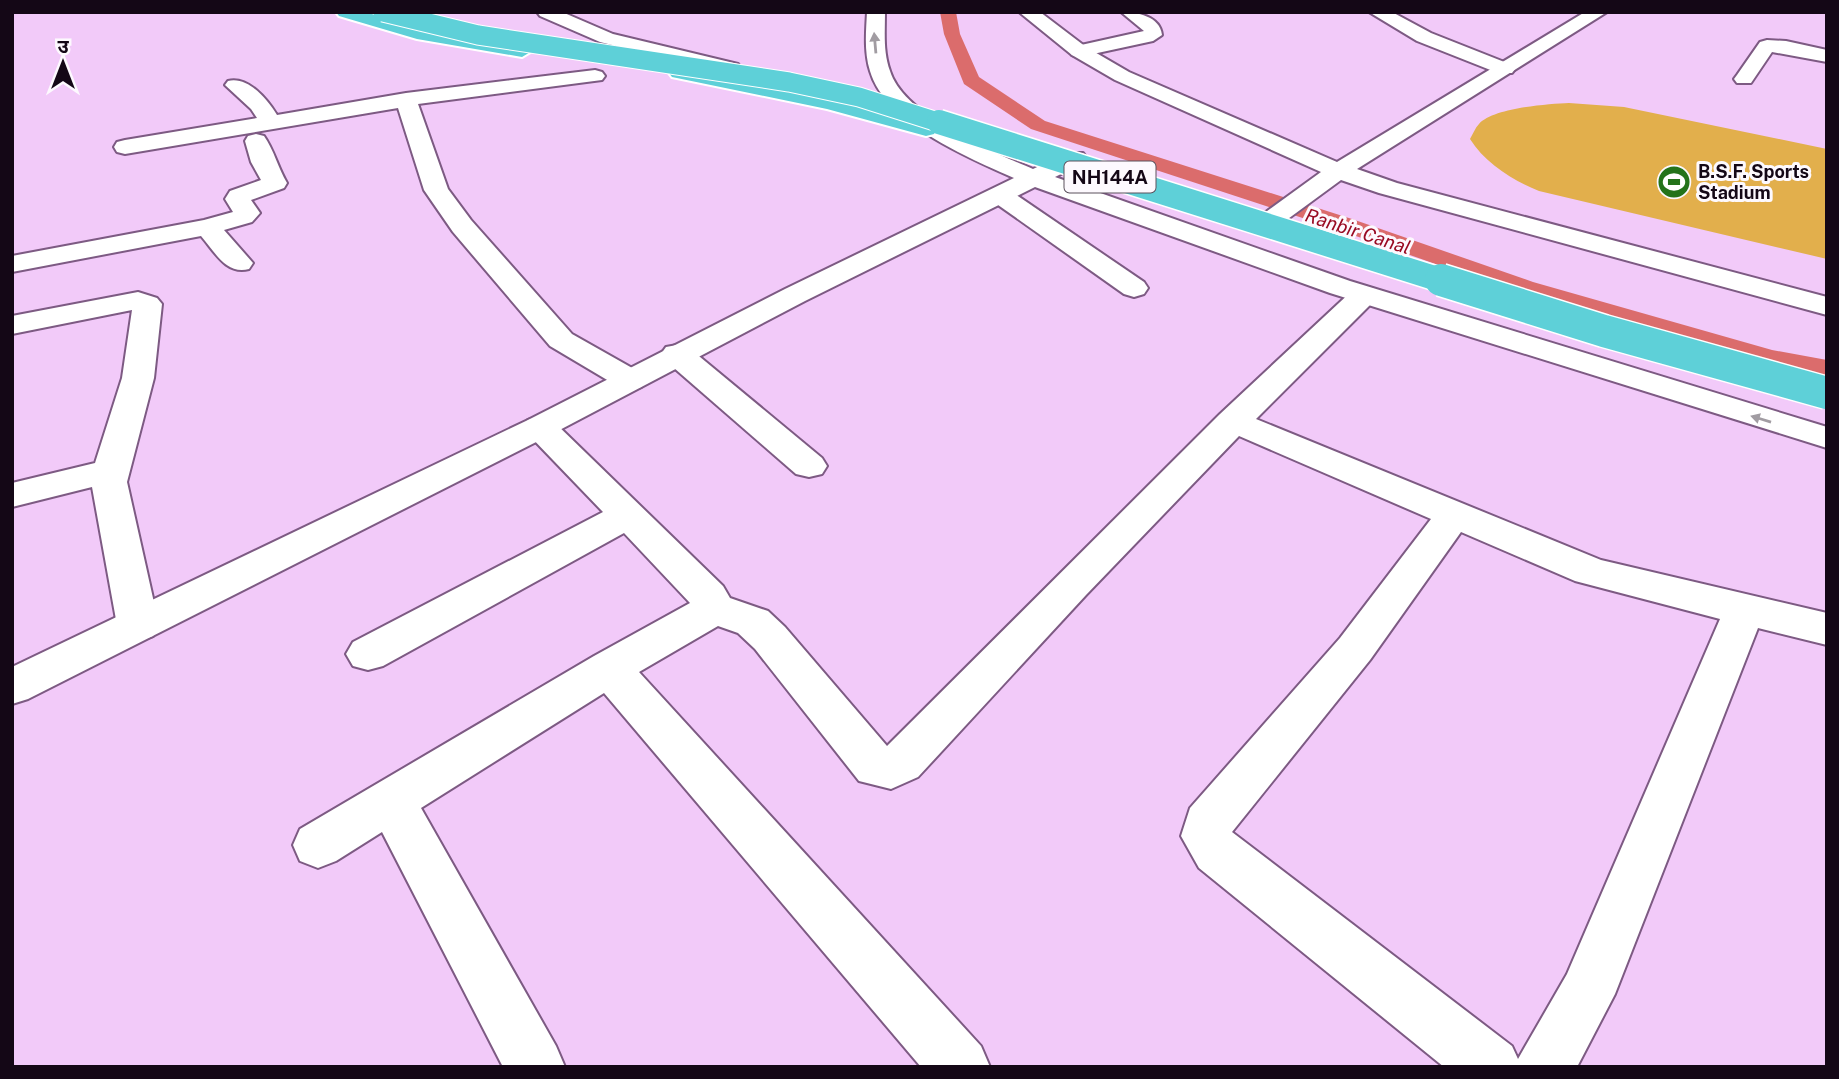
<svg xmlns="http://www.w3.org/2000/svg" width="1839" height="1079" font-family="'Public Sans','Noto Sans Devanagari',sans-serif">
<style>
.green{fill:#e2af4c}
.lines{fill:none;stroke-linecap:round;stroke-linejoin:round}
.canal{fill:#db6c6c;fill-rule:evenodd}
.minor-casing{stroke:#7d5a83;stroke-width:4}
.tertiary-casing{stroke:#7d5a83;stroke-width:4}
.trunk-casing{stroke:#fff;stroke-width:4}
.minor{fill:#fff;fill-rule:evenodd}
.tertiary{fill:#fff;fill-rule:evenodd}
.trunk{fill:#5ed0d8;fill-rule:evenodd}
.trunk-bridge-far2-casing{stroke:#fff;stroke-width:21;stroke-linecap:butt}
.trunk-bridge-far1-casing{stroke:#fff;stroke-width:27;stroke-linecap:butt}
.trunk-bridge-casing{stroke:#fff;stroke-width:35;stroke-linecap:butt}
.trunk-bridge-far2{stroke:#5ed0d8;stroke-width:19}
.trunk-bridge-far1{stroke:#5ed0d8;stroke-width:24}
.trunk-bridge{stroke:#5ed0d8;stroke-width:32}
.oneway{fill:#a19ca2}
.labels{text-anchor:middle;stroke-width:6;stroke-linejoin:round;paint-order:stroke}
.far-poi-label{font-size:18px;font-weight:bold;fill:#140716;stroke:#fdf9fe;text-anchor:start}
.shield{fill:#fdf9fe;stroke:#5a505c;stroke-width:2}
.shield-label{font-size:19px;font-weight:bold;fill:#140716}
.far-water-label{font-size:19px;font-style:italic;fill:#990b23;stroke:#fdf9fe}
</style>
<rect width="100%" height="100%" fill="#f2caf9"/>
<path class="green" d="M1569 103 1624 107 1827 149V259L1539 191C1512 180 1485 163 1470 139 1473 134 1475 128 1479 124 1493 108 1547 104 1569 103Z"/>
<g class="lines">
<path class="canal" d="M940 12H956L960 34 979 77 1045 121 1352 219 1533 282 1772 350 1827 360V378L1758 364 1515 292 1336 229 1031 129 964 84 944 34Z"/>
<defs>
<g id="minor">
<path d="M537 12H562L613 34 738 64 741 68 738 72 731 74 600 42 540 16Z"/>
<path d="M1121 12C1137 12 1160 16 1162 35L1153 41 1079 57 1072 55 1069 51 1072 47 1144 31Z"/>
<path d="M1369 12H1392L1431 33 1512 65 1515 69 1512 73H1498L1417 41Z"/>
<path d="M1767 40 1786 41 1827 50V62L1772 52 1751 83H1737L1734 79 1737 75 1760 42Z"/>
<path d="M595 70 602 72 605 76 602 80 418 104 448 189 471 220 572 334 641 373 646 380 641 387 630 390 619 387 550 346 453 232 424 190 398 108 125 154 117 152 114 147 117 142 125 140 257 118 251 109 225 85 228 81C248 76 267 99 277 115L406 93Z"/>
<path d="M256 134 264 136C274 150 278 168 287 183L284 188 251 200 260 213 252 222 224 230 253 263 249 269C226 275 215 252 201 236L12 272V256L204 220 233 212 225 199 230 191 261 180 251 162 245 141 248 136Z"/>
<path d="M1000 188 1009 190 1144 282 1148 288 1144 294 1134 297 1124 294 991 200 988 195 991 190Z"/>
<path d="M1364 286 1374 289 1378 295 1374 301 1256 419 1601 560 1827 613V645L1758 628 1615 994 1577 1067H1444L1199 868 1181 836 1190 808 1340 638 1431 519 1239 436 1086 595 918 777 891 789 859 781 755 649 738 633 718 626 639 672 981 1046 990 1067H921L604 693 421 808 556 1046 565 1067H503L382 832 336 861 318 868 300 861 293 845 300 829 594 656 690 603 624 533 383 666 368 670 353 666 346 654 353 642 603 512 528 434 523 427 528 420 540 417 552 420 723 586 730 598 768 611 785 627 887 746 1220 414 1354 289ZM1461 532 1575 581 1720 619 1567 974 1518 1059 1512 1046 1232 832 1370 660Z"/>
<path d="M138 292 157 298 162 304 154 378 127 482 159 625 153 636 138 641 123 636 117 625 92 487 12 507V483L95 463 122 378 132 310 12 334V316Z"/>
<path d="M677 345 688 347 822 458 827 466 822 474 809 477 796 474 666 361 661 354 666 347Z"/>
</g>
<g id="tertiary">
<path d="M867 12H885C885 32 883 52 890 71 904 116 993 152 1033 169L1067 153H1083L1087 158 1083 163 1055 177 1350 281 1827 427V448L1330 293 1035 187 805 301 552 434 28 699 12 704V667L528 420 785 289 1014 178C969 158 885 123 870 71 864 52 866 32 867 12Z"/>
<path d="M1019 12H1040L1086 47 1129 72 1337 162 1585 12H1607L1357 169 1397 183 1827 297V315L1379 193 1341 180 1281 224 1272 227 1263 224 1259 219 1263 214 1321 172 1115 80 1072 55Z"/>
</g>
<g id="trunk">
<path d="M336 12H365L419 28 522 45 532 51 522 57 417 39 339 16Z"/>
<path d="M679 67 829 97 934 124 937 129 934 134 926 136 827 109 672 77 669 73 672 69Z"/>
</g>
</defs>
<use href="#minor" class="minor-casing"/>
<use href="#tertiary" class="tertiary-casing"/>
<use href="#trunk" class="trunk-casing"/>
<use href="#minor" class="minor"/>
<use href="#tertiary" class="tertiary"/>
<use href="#trunk" class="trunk"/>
<defs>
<path id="trunk-bridge-far2" d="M383 12 478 35 789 82 859 97 944 124"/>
<path id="trunk-bridge-far1" d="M939 122 1447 282"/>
<path id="trunk-bridge" d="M1441 280 1604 331 1827 393"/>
</defs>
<use href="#trunk-bridge-far2" class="trunk-bridge-far2-casing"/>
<use href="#trunk-bridge-far1" class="trunk-bridge-far1-casing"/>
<use href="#trunk-bridge" class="trunk-bridge-casing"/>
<use href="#trunk-bridge-far2" class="trunk-bridge-far2"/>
<use href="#trunk-bridge-far1" class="trunk-bridge-far1"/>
<use href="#trunk-bridge" class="trunk-bridge"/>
</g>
<defs><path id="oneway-solid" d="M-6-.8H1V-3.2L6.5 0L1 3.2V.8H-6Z" transform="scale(1.75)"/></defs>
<g class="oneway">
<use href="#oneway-solid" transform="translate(875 43) rotate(-95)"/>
<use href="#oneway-solid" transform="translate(1761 419) rotate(-163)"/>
</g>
<defs>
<symbol id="stadium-disc" viewBox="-11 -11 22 22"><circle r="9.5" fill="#24731a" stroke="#fdf9fe"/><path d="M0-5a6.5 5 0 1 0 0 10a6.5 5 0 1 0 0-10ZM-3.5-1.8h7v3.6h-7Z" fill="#fff"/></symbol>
</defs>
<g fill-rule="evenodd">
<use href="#stadium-disc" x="1655" y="163" width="38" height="38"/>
</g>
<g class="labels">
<g class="far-poi-label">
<text x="1698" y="178">B.S.F. Sports<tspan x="1698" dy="21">Stadium</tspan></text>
</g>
<rect class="shield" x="1064.5" y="161.5" width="91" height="31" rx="5"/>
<g class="shield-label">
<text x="1110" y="184">NH144A</text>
</g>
<g class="far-water-label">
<text transform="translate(1358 231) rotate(18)" y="7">Ranbir Canal</text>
</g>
</g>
<rect width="1839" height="1079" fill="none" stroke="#140716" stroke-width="28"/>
<g transform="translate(63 63)" stroke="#fdf9fe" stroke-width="5" paint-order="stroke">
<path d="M0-5L12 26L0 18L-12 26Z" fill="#140716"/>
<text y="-10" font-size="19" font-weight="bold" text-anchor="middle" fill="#140716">उ</text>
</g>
</svg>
